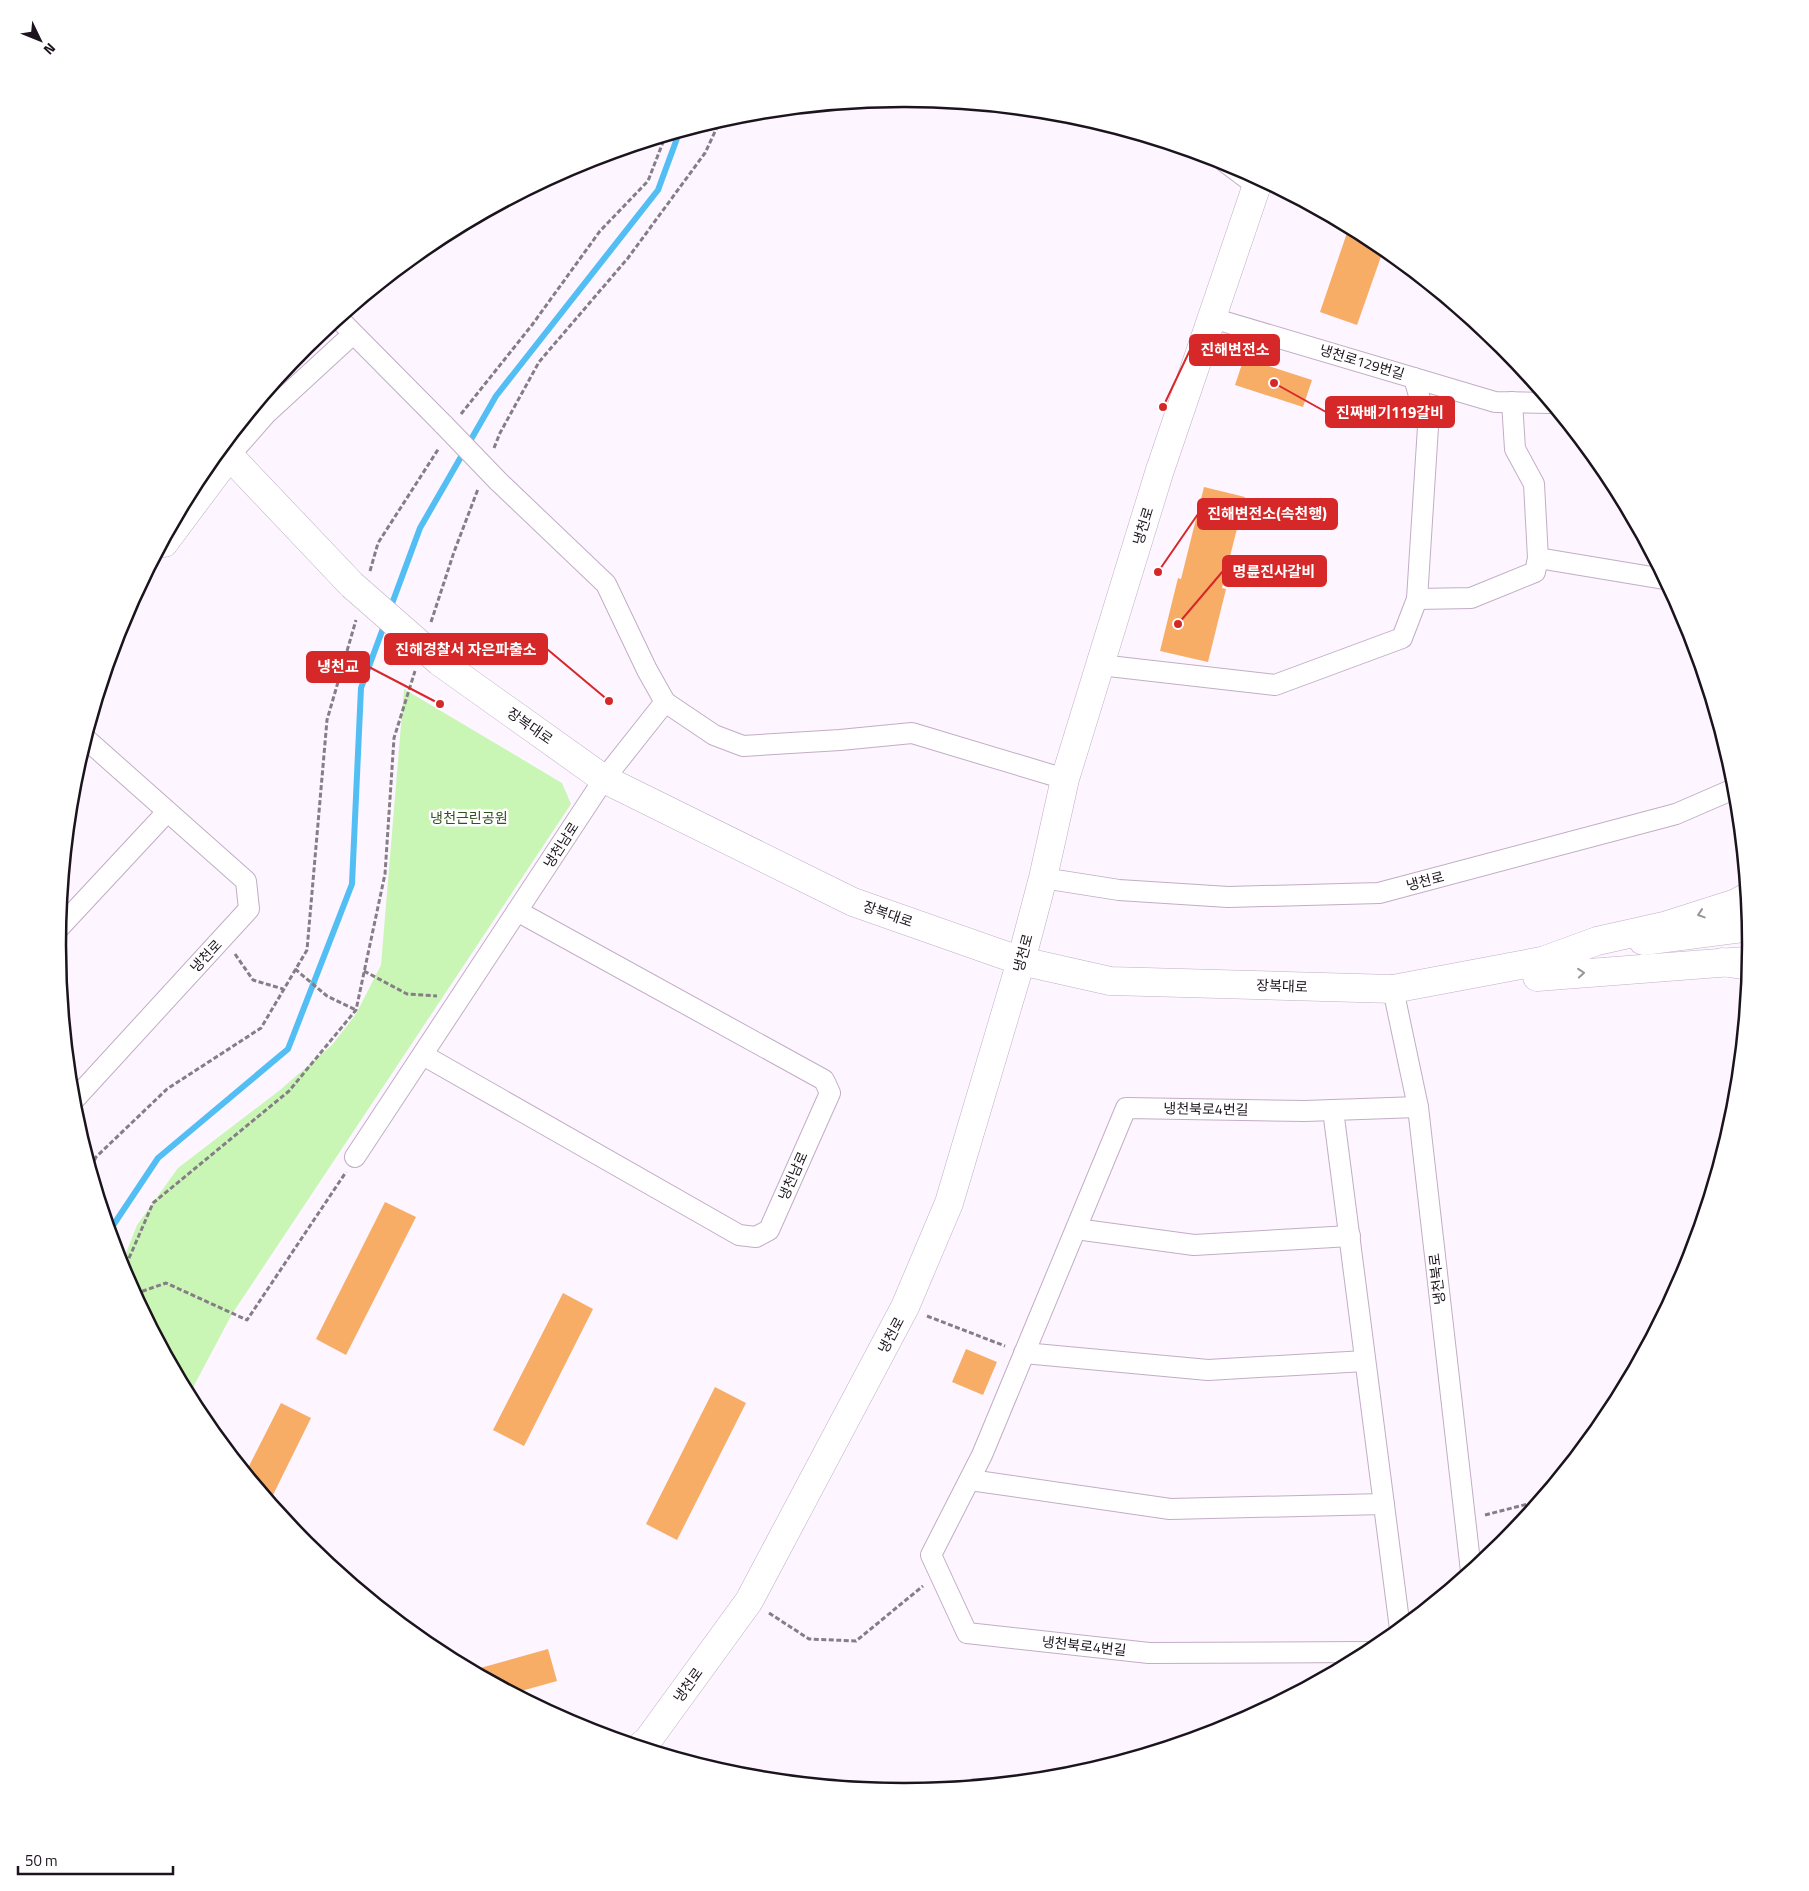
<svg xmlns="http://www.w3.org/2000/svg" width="1809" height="1891" font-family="'Titillium Web','Noto Sans KR',sans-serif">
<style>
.green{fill:#caf6b5}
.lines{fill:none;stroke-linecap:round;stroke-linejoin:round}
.stream{stroke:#53bef3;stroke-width:6}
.building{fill:#f7ad66}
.street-casing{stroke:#c2adc5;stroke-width:22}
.secondary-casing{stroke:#c2adc5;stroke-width:29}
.primary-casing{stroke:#c2adc5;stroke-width:29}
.highway-casing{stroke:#c2adc5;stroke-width:29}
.path{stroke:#867e87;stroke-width:3;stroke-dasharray:5 2.5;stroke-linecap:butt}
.street{stroke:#fff;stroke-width:20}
.secondary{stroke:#fff;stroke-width:28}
.primary{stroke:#fff;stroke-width:28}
.highway{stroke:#fff;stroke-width:28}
.street-bridge-casing{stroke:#c2adc5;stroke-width:22;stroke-linecap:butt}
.secondary-bridge-casing{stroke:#c2adc5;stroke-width:29;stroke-linecap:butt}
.street-bridge{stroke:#fff;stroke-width:20}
.secondary-bridge{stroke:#fff;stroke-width:28}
.oneway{stroke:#999599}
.labels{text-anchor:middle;stroke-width:5;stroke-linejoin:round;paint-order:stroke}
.street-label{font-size:14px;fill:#1c141d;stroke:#fff}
.park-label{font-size:14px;fill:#30521c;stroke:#fff}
.rim{fill:none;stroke:#1c141d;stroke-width:2.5}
.leader{fill:none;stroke:#d62828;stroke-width:2}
.callout-dot{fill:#d62828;stroke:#fff;stroke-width:2}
.callout{fill:#d62828;stroke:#d62828;stroke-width:2}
.callout-label{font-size:15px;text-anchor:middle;font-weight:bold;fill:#fff}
</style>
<rect width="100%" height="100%" fill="#fdf5ff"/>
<path class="green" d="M404 689 562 783 571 804 232 1314 189 1395 121 1266 137 1225 178 1168 280 1090 332 1045 356 1014 381 965Z"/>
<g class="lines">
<g class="stream">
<path d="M390 609 420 528 496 396 658 190 679 133"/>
<path d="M110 1230 158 1158 288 1049 352 884 361 688 385 623"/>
</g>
</g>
<g class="building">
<path d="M1349 227 1375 241 1384 248 1357 325 1320 312Z"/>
<path d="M1244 358 1312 380 1303 407 1235 385Z"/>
<path d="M1204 487 1245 497 1222 588 1226 589 1208 662 1160 651 1178 578 1181 579Z"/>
<path d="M385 1202 416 1217 346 1355 316 1339Z"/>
<path d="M563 1293 593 1309 524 1446 493 1430Z"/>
<path d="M966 1349 997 1362 983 1395 952 1382Z"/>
<path d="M715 1387 746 1403 677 1540 646 1524Z"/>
<path d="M281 1403 311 1418 270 1501 246 1472Z"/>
<path d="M548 1649 557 1681 514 1693 473 1670Z"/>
</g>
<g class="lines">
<defs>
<g id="street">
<path d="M1225 162 1257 186"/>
<path d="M1212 318 1495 402 1550 403"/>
<path d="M339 319 444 425"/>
<path d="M229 456 266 414 353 334"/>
<path d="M1538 558 1664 579"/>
<path d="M1417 599 1471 598 1535 572 1538 558 1534 484 1515 449 1512 402"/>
<path d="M1100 665 1275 685 1402 638 1417 599 1428 427 1414 378"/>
<path d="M665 702 714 735 743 746 840 740 912 733 1065 779"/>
<path d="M1043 878 1119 890 1228 897 1379 893 1676 814 1736 788"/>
<path d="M59 928 167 812"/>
<path d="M1393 989 1418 1107 1471 1571"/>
<path d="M423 1055 739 1235 756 1237 769 1230 830 1093 824 1080 517 911"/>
<path d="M73 1101 249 909 246 881 86 739"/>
<path d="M1333 1110 1400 1629"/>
<path d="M355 1157 604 779 665 702 647 670 606 584 498 481"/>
<path d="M1076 1229 1194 1245 1350 1236"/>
<path d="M1024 1353 1208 1370 1365 1361"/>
<path d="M970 1480 1170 1509 1384 1504"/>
<path d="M1371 1652 1149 1653 967 1633 931 1555 982 1455 1126 1108 1305 1111 1418 1107"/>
</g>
<g id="secondary">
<path d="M222 448 352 585"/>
<path d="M164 543 229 456"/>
<path d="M440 662 604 779 853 902 1021 961 1110 981 1393 989"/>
<path d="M641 1746 648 1740 749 1601 905 1307 949 1203 1021 961 1043 878 1065 779 1159 473 1259 179"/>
</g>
<g id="primary">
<path d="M1643 941 1750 927"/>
<path d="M1537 977 1745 961"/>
<path d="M1393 989 1568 956"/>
</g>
<g id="highway">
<path d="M1545 960 1597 941 1664 926 1736 903 1747 897"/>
<path d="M1722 962 1749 966"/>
</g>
</defs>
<use href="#street" class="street-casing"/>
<use href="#secondary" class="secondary-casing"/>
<use href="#primary" class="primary-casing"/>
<use href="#highway" class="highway-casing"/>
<g class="path">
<path d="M461 414 532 325 600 231 648 181 665 137"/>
<path d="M494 448 500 433 539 362 628 258 705 153 720 121"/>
<path d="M370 571 378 543 439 448"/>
<path d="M431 622 454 552 478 489"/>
<path d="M235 954 253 980 283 989"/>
<path d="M295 969 327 996 356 1010"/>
<path d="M364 971 407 994 437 996"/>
<path d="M91 1167 96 1157 167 1089 261 1028 307 950 327 720 356 620"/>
<path d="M123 1272 153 1203 289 1091 356 1010 385 874 394 738 415 671"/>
<path d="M129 1283 143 1291 166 1283 247 1320 346 1172"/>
<path d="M927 1316 1005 1346"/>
<path d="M1485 1515 1539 1501"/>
<path d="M769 1613 809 1639 856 1641 923 1586"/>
</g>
<use href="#street" class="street"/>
<use href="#secondary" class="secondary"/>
<use href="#primary" class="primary"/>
<use href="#highway" class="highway"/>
<defs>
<path id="street-bridge" d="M444 425 498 481"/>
<path id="secondary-bridge" d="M352 585 440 662"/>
</defs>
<use href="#street-bridge" class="street-bridge-casing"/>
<use href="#secondary-bridge" class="secondary-bridge-casing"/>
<use href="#street-bridge" class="street-bridge"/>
<use href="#secondary-bridge" class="secondary-bridge"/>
</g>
<defs><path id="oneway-chevron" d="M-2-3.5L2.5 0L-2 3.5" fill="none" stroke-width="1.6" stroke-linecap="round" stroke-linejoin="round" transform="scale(1.25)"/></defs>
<g class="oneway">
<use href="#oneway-chevron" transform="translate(1701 914) rotate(162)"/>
<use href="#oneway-chevron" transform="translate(1581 973) rotate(-5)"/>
</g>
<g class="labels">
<g class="street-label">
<text transform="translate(1362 362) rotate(17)" y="5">냉천로129번길</text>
<text transform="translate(1143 526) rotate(-73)" y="5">냉천로</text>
<text transform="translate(530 726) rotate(35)" y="5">장복대로</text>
<text transform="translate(561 845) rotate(-57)" y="5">냉천남로</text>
<text transform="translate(1425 881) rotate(-15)" y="5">냉천로</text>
<text transform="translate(888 914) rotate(19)" y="5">장복대로</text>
<text transform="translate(1023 953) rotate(-75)" y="5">냉천로</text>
<text transform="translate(206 956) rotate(-47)" y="5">냉천로</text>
<text transform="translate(1282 986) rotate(2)" y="5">장복대로</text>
<text transform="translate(1206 1109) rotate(1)" y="5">냉천북로4번길</text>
<text transform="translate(793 1176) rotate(-66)" y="5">냉천남로</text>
<text transform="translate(1437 1279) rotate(-97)" y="5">냉천북로</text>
<text transform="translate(891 1335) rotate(-62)" y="5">냉천로</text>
<text transform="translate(1084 1646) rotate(6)" y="5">냉천북로4번길</text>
<text transform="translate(688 1685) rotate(-54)" y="5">냉천로</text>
</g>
<g class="park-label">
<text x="469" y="823">냉천근린공원</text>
</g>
</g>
<path d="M0 0H1809V1891H0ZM66 945a838 838 0 1 1 1676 0a838 838 0 1 1-1676 0Z" fill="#fff" fill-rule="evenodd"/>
<path class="rim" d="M66 945a838 838 0 1 1 1676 0a838 838 0 1 1-1676 0Z"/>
<path class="leader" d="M1163 407L1190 350M1274 383L1326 412M1158 572L1198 514M1178 624L1223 571M609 701L547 649M440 704L369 667"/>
<g class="callout-dot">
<circle cx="1163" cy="407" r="5"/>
<circle cx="1274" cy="383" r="5"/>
<circle cx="1158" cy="572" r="5"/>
<circle cx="1178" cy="624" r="5"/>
<circle cx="609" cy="701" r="5"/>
<circle cx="440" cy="704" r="5"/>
</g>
<g class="callout">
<rect x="1190" y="335" width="89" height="30" rx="5"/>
<rect x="1326" y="397" width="128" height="30" rx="5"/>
<rect x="1198" y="499" width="139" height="30" rx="5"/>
<rect x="1223" y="556" width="103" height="30" rx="5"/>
<rect x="385" y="634" width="162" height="30" rx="5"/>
<rect x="307" y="652" width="62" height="30" rx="5"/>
</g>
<g class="callout-label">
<text x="1235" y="355">진해변전소</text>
<text x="1390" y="418">진짜배기119갈비</text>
<text x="1267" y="519">진해변전소(속천행)</text>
<text x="1274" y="577">명륜진사갈비</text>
<text x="466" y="655">진해경찰서 자은파출소</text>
<text x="338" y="672">냉천교</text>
</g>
<g transform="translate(40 40) rotate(133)" stroke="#ffffff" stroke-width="4" paint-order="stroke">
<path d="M0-4L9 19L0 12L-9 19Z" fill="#1c141d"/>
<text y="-8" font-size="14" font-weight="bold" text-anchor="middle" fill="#1c141d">N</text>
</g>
<path d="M18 1866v8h155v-8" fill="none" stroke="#1c141d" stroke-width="2.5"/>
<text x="25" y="1866" font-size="15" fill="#1c141d" stroke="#ffffff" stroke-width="4" paint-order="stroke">50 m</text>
</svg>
